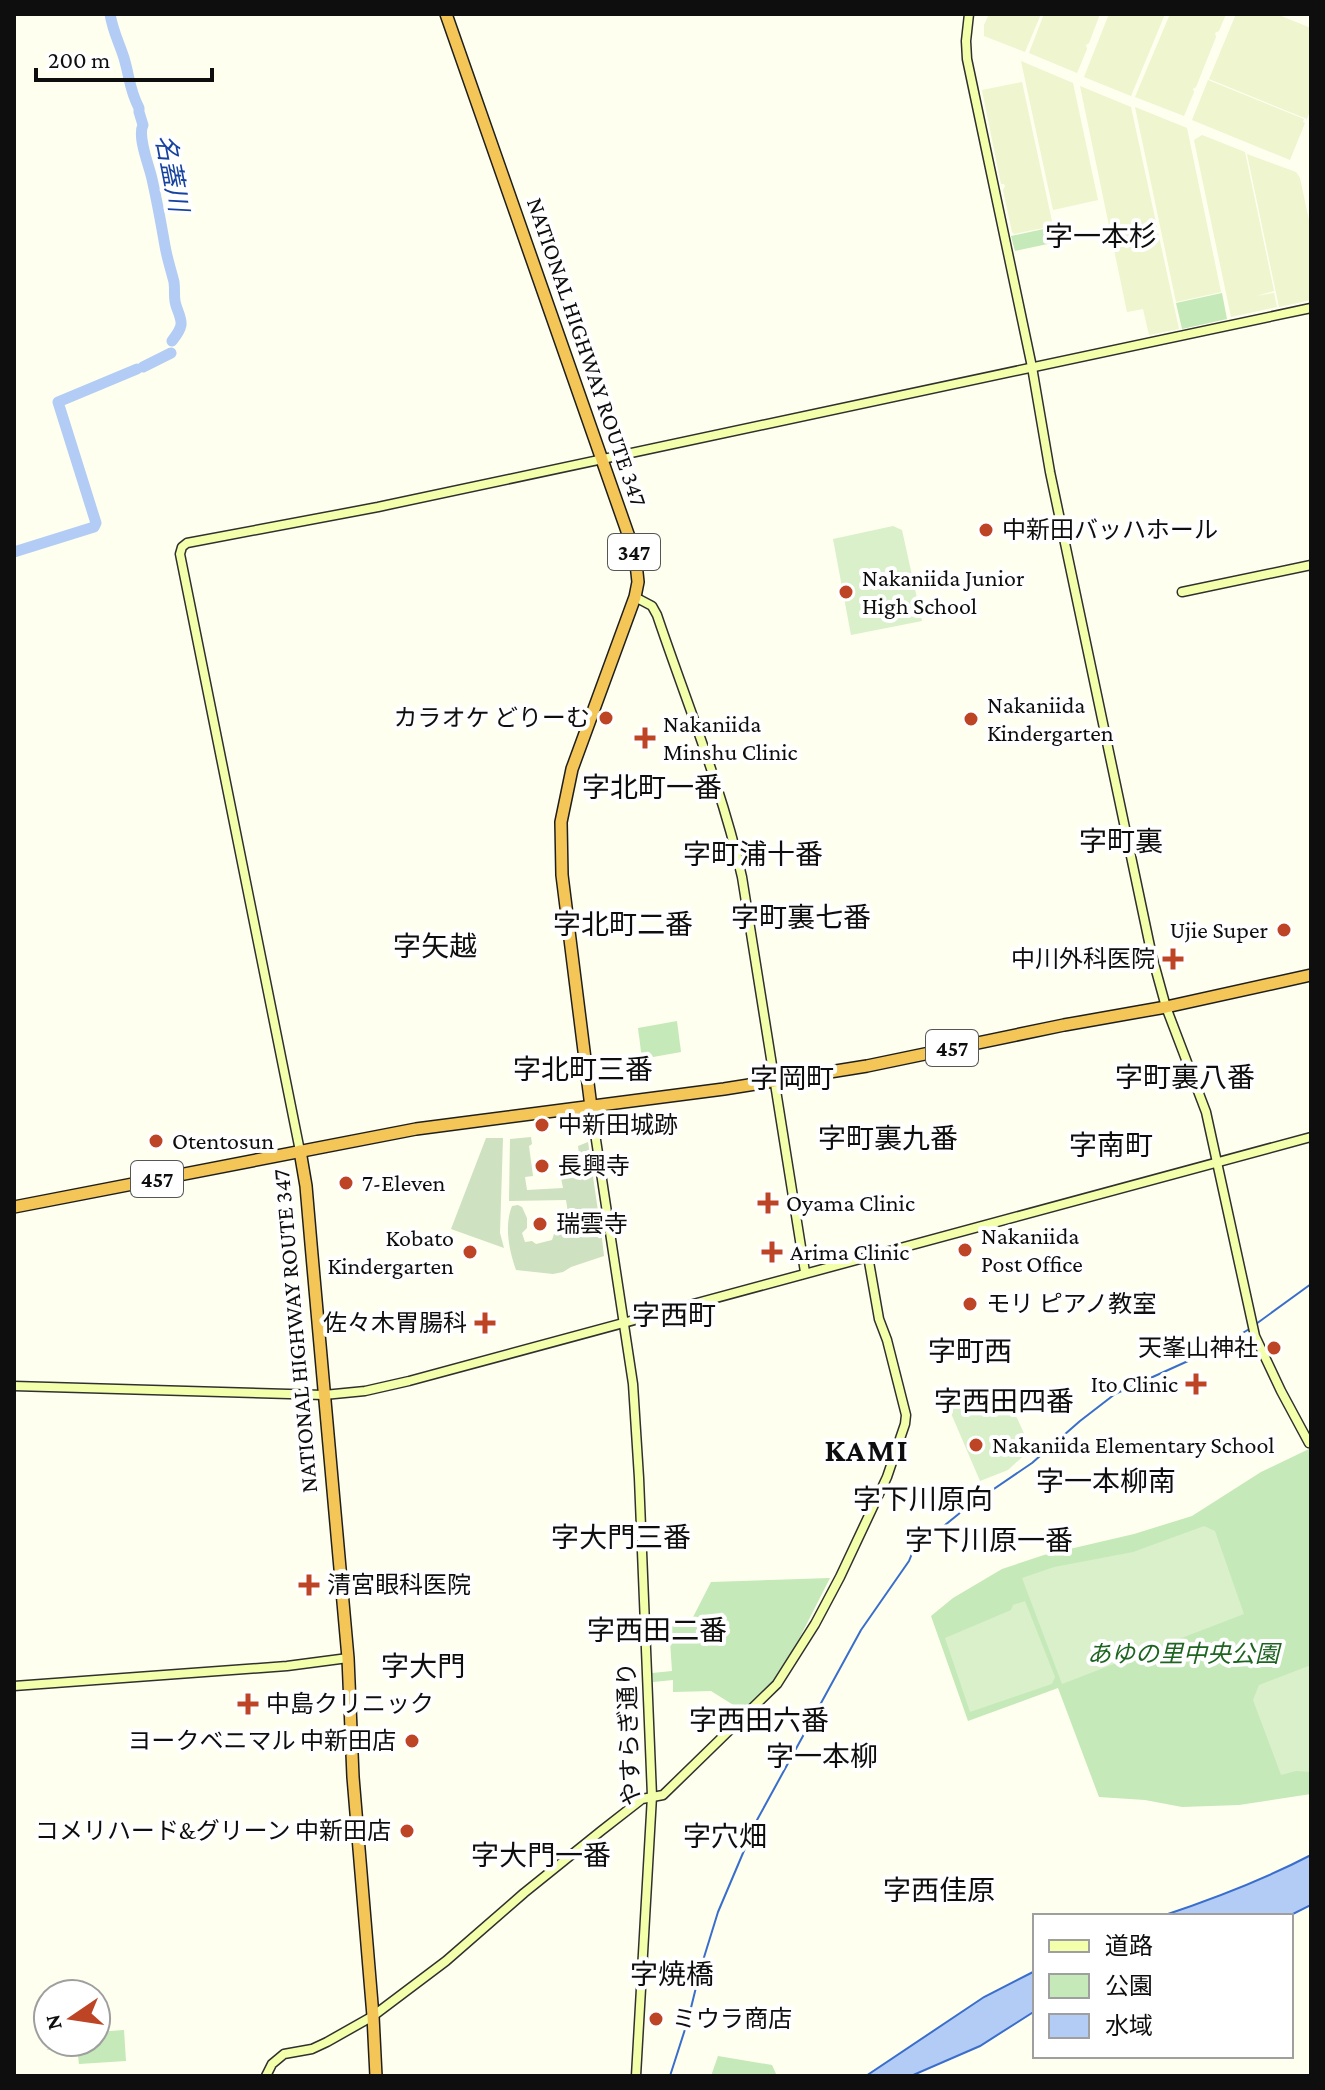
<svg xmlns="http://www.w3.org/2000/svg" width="1325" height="2090" font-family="'Crimson Pro','Noto Sans JP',serif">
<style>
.farmland{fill:#eef5cf}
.green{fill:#c5e9b8}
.cemetery{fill:#cee1c0}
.pitch{fill:#d9f0ca}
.water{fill:#b3ccf6;stroke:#3a6ecd;stroke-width:2}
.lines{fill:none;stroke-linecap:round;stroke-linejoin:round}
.stream{stroke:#3a6ecd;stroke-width:2}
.river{stroke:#b3ccf6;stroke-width:11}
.secondary-casing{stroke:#303030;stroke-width:11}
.highway-casing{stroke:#1f1f1f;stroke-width:14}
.secondary{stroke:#f3ffaa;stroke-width:8}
.highway{stroke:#f4c657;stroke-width:11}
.poi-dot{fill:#be4426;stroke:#fff;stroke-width:3}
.labels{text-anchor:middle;stroke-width:8;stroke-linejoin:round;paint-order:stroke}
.shield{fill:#fff;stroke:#565656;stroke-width:2}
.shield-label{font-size:22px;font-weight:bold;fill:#0e0e0e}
.street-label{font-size:24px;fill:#0e0e0e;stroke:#fff}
.poi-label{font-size:24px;fill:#0e0e0e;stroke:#fff;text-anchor:start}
.park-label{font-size:24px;font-style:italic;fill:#1e6521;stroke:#fff}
.water-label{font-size:26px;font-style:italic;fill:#17429f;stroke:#fff}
.quarter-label{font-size:28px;fill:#0e0e0e;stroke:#fff}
.district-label{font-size:32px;font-weight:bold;letter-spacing:2px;fill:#0e0e0e;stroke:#fff}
</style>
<rect width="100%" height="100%" fill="#feffee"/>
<g class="farmland">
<path d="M989 14H1041L1025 52 984 36V25Z"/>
<path d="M1044 14H1100L1089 43 1086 45 1087 49 1077 73 1029 53Z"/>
<path d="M1109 14H1165L1131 96 1084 77Z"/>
<path d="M1170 14H1226L1219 31 1215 33 1216 37 1196 87 1193 89 1194 92 1184 116 1135 97Z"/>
<path d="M1236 14H1276L1311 28V108L1307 119 1209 79Z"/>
<path d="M1021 61 1073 83 1098 200 1053 210Z"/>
<path d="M1208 80 1304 119 1303 122 1305 123 1290 160 1192 120Z"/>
<path d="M1022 82 1053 226 1014 234 1012 232 1003 190 1005 186 1004 184H1001L982 90Z"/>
<path d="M1080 86 1131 107 1179 329 1149 335 1143 309 1127 312Z"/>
<path d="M1135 107 1187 128 1221 292 1176 302Z"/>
<path d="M1202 135 1245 152 1274 291 1256 296 1274 293 1277 307 1231 317 1194 140Z"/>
<path d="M1247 154 1296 172 1300 178 1311 230V300L1279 307Z"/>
</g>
<g class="green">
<path d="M1053 227 1057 242 1015 251 1011 236Z"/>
<path d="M1222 293 1227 319 1182 329 1176 303Z"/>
<path d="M677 1021 681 1052 642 1059 638 1028Z"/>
<path d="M1311 1448V1794L1239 1805 1182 1807 1145 1800 1099 1797 1058 1688 968 1721 931 1616 953 1598 1002 1569 1044 1555 1134 1534 1192 1516 1261 1472Z"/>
<path d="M830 1578 797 1643 776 1677 743 1711 711 1691 673 1692V1680L653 1682 652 1673 672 1671 669 1626 690 1623 711 1582Z"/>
<path d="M124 2030 126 2061 79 2064 77 2048 47 2050 51 2042H96V2032Z"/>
<path d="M718 2056 772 2065 777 2076H711Z"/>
</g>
<g class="cemetery">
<path d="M531 1137 532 1144 529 1146 533 1176 525 1177 527 1190 563 1188 560 1173 572 1171V1163L580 1161 578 1146 588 1142 599 1218 569 1219 566 1200 509 1201 510 1139Z"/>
<path d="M486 1138H503L500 1233 504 1248 451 1229Z"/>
<path d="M518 1205 522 1207 527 1218V1228L522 1233 525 1242 532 1241 536 1244 552 1240 554 1234C563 1233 570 1235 578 1233L579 1230H601L604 1256 571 1267 563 1272 553 1274 516 1270C509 1250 504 1226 512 1206Z"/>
</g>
<g class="pitch">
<path d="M893 526 902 530 922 621 851 635 833 539Z"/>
<path d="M1003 1387 1031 1449 1008 1470 980 1481 950 1411 959 1400Z"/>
<path d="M1204 1526 1215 1531 1244 1614 1062 1684 1022 1578 1054 1567 1133 1552Z"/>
<path d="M1025 1601 1055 1677 1052 1684 970 1712 945 1638 1011 1610 1013 1605Z"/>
<path d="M1311 1665V1772L1296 1771 1281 1775 1253 1700 1259 1685Z"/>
</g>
<g class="water">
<path d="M1311 1855V1905L1289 1916H1162C1213 1899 1263 1880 1311 1855Z"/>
<path d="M1035 1971V2011L980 2046 911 2076H866L984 1997Z"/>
</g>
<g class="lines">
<g class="stream">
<path d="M1256 1324 1311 1284"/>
<path d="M283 2076 284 2075"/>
<path d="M670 2076 688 2020 701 1967 718 1912 757 1820 861 1630 909 1561 913 1551 966 1508 1032 1463 1080 1421 1115 1394 1219 1347 1251 1328"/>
</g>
<g class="river">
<path d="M110 14C113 32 119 42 124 58 130 78 129 89 139 108V112L143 125C137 137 149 165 152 179 157 201 161 223 165 246 167 258 171 270 174 282 175 289 174 295 175 301 176 309 182 317 181 325 180 331 175 337 172 341"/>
<path d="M143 367 171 353"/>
<path d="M14 552 94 527 96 523 58 402 137 369"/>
</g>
<defs>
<g id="secondary">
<path d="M969 14 966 41 967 59 1032 367 1050 472 1152 956 1166 1007 1206 1112 1255 1336 1281 1391 1309 1443"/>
<path d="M1182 592 1311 565"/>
<path d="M635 597 652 606 657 615C686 701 722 788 742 877L805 1272"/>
<path d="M591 1107 633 1384 639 1478 652 1796 636 2076"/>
<path d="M300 1151 180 554 182 547 187 543 378 507 1311 308"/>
<path d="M14 1386 324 1395 365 1391 409 1381 1311 1137"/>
<path d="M14 1686 287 1666 348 1658"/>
<path d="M266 2076 272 2064 284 2054 312 2049 327 2042 373 2016 446 1961 524 1893 601 1831 642 1799 663 1795 777 1684 815 1624 840 1577 887 1477 905 1424 906 1415 887 1340 879 1319 868 1256"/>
</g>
<g id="highway">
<path d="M446 14 635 554 638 582 635 597 572 769 561 822 562 875 591 1107"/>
<path d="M300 1151 306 1186 311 1244 348 1658 353 1777 373 2016 376 2076"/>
<path d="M14 1207 416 1129 724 1089 867 1066 1064 1025 1166 1007 1311 975"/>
</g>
</defs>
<use href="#secondary" class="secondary-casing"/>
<use href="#highway" class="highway-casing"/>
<use href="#secondary" class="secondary"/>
<use href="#highway" class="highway"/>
</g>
<g class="poi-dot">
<circle cx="986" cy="530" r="8"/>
<circle cx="846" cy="592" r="8"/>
<circle cx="606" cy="718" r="8"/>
<circle cx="971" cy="719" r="8"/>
<path d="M641 726h8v8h8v8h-8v8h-8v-8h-8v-8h8z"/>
<circle cx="1284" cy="930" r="8"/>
<path d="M1169 947h8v8h8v8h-8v8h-8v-8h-8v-8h8z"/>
<circle cx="542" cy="1125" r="8"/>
<circle cx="156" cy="1141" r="8"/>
<circle cx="542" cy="1166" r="8"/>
<circle cx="346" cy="1183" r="8"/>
<path d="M764 1191h8v8h8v8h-8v8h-8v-8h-8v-8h8z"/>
<circle cx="540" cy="1224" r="8"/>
<circle cx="965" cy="1250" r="8"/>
<circle cx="470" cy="1252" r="8"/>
<path d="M768 1240h8v8h8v8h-8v8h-8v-8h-8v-8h8z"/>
<circle cx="970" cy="1304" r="8"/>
<path d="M481 1311h8v8h8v8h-8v8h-8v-8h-8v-8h8z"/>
<circle cx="1274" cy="1348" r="8"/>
<path d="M1192 1372h8v8h8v8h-8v8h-8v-8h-8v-8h8z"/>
<circle cx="976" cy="1445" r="8"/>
<path d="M305 1573h8v8h8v8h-8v8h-8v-8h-8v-8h8z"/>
<path d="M244 1692h8v8h8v8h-8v8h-8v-8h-8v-8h8z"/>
<circle cx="412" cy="1741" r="8"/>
<circle cx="407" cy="1831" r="8"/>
<circle cx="656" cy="2019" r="8"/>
</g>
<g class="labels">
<g class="shield">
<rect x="608" y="534" width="52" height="36" rx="6"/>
<rect x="926" y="1030" width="52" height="36" rx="6"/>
<rect x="131" y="1161" width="52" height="36" rx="6"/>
</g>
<g class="shield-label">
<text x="634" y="560">347</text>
<text x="952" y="1056">457</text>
<text x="157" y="1187">457</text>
</g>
<g class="street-label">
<text transform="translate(587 352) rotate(71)" y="8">NATIONAL HIGHWAY ROUTE 347</text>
<text transform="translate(295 1331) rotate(-95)" y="8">NATIONAL HIGHWAY ROUTE 347</text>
<text transform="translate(629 1734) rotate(-92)" y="8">やすらぎ通り</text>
</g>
<g class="poi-label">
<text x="1002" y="538">中新田バッハホール</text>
<text x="862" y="586">Nakaniida Junior<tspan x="862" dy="28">High School</tspan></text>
<text x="987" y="713">Nakaniida<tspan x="987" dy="28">Kindergarten</tspan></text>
<text x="590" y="726" text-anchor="end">カラオケ どりーむ</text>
<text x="663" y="732">Nakaniida<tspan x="663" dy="28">Minshu Clinic</tspan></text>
<text x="1268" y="938" text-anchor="end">Ujie Super</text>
<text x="1155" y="967" text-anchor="end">中川外科医院</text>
<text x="558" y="1133">中新田城跡</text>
<text x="172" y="1149">Otentosun</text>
<text x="558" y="1174">長興寺</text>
<text x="362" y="1191">7-Eleven</text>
<text x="786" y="1211">Oyama Clinic</text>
<text x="556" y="1232">瑞雲寺</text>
<text x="981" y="1244">Nakaniida<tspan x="981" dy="28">Post Office</tspan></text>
<text x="454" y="1246" text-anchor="end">Kobato<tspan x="454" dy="28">Kindergarten</tspan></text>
<text x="790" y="1260">Arima Clinic</text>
<text x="986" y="1312">モリ ピアノ教室</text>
<text x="467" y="1331" text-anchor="end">佐々木胃腸科</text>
<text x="1258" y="1356" text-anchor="end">天峯山神社</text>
<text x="1178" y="1392" text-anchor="end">Ito Clinic</text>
<text x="992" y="1453">Nakaniida Elementary School</text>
<text x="327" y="1593">清宮眼科医院</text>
<text x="266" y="1712">中島クリニック</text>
<text x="396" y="1749" text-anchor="end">ヨークベニマル 中新田店</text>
<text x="391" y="1839" text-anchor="end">コメリハード&amp;グリーン 中新田店</text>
<text x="672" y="2027">ミウラ商店</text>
</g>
<g class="park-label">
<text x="1183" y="1662">あゆの里中央公園</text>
</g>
<g class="water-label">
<text transform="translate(172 173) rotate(79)" y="9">名蓋川</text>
</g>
<g class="quarter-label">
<text x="1101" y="246">字一本杉</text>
<text x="652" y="797">字北町一番</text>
<text x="1121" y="851">字町裏</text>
<text x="753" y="864">字町浦十番</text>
<text x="801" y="927">字町裏七番</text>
<text x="623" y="934">字北町二番</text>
<text x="435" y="956">字矢越</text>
<text x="583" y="1079">字北町三番</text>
<text x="1185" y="1087">字町裏八番</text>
<text x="792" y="1088">字岡町</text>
<text x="888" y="1148">字町裏九番</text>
<text x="1111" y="1155">字南町</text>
<text x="674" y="1325">字西町</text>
<text x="970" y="1361">字町西</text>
<text x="1004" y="1411">字西田四番</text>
<text x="1106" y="1491">字一本柳南</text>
<text x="923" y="1509">字下川原向</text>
<text x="621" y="1547">字大門三番</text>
<text x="989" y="1550">字下川原一番</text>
<text x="657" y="1640">字西田二番</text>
<text x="423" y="1676">字大門</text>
<text x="759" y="1730">字西田六番</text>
<text x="822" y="1766">字一本柳</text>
<text x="725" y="1846">字穴畑</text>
<text x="541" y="1865">字大門一番</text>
<text x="939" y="1900">字西佳原</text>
<text x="672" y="1984">字焼橋</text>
</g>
<g class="district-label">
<text x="867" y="1461">KAMI</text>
</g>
</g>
<rect width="1325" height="2090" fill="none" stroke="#0e0e0e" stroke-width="32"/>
<rect x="1033" y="1914" width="260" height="144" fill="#ffffff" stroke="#9f9f9f" stroke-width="2"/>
<rect x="1049" y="1940" width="40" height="12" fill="#f3ffaa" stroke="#9f9f9f" stroke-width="2"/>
<text x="1105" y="1954" font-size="24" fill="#0e0e0e">道路</text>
<rect x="1049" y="1974" width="40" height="24" fill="#c5e9b8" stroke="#9f9f9f" stroke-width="2"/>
<text x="1105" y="1994" font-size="24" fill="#0e0e0e">公園</text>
<rect x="1049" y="2014" width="40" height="24" fill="#b3ccf6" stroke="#9f9f9f" stroke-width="2"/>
<text x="1105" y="2034" font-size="24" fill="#0e0e0e">水域</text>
<g transform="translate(72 2018) rotate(257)"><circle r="38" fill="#ffffff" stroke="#9f9f9f" stroke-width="2"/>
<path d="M0-6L14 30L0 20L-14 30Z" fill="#be4426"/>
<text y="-12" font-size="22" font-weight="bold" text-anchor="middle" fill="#0e0e0e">N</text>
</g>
<path d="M36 68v12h176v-12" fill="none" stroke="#0e0e0e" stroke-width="4"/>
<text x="48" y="68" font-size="24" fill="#0e0e0e" stroke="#ffffff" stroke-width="6" paint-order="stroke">200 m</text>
</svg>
